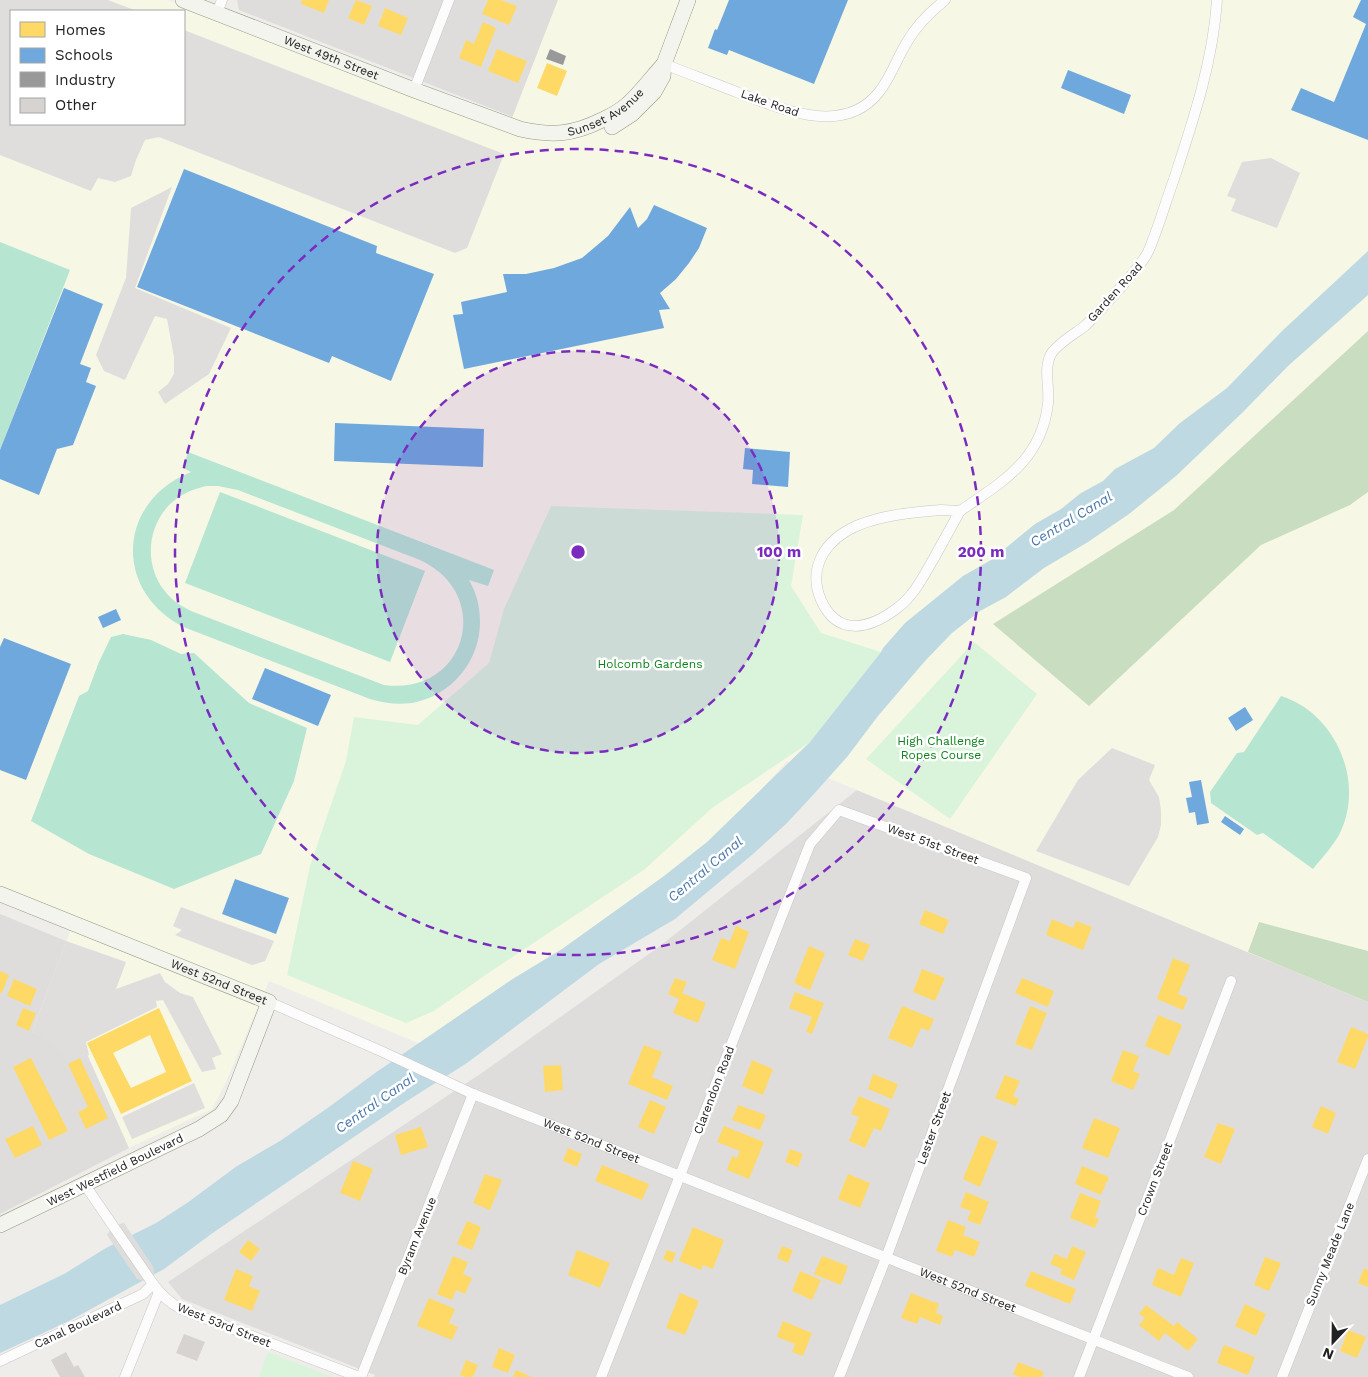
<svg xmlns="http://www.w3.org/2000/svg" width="1368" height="1377" font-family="'Work Sans',sans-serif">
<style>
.residential{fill:#dedddb}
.education{fill:#f7f7e6;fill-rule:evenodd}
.forest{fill:#c9ddc0}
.park{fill:#d9f4da}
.pitch{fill:#b6e5d2;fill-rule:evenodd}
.parking{fill:#dfdedd}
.water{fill:#bed9e2}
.pier{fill:#dedddc}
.homes{fill:#ffd966;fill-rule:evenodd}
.schools{fill:#6fa8dc}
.industry{fill:#999}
.building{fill:#d6d3d1}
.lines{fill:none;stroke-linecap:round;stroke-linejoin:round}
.street-casing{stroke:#c8c7c6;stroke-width:11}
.secondary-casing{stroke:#969981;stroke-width:16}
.street{stroke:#fdfcfc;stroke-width:10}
.secondary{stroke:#f3f4ed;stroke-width:15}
.ring{fill:none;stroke:#7b2cbf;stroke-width:2.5;stroke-dasharray:9 6}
.labels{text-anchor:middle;stroke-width:5;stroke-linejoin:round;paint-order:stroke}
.street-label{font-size:12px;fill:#212121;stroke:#fff}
.park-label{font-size:12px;fill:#0d801a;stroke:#fff}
.water-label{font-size:14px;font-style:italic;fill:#4a77a9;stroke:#fff}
.centre{fill:#7b2cbf;stroke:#fff;stroke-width:2.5}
.ring-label{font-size:15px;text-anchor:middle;font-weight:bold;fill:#7b2cbf;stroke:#fff;stroke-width:5;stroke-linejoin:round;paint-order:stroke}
</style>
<rect width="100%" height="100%" fill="#efedea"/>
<g class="residential">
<path d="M237 0H558L513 117 239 10Z"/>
<path d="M857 790 1368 1002V1377H374L375 1375 182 1299 168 1282 486 1070 660 946Z"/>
<path d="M0 914 66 941 32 1032 89 1055 129 1148 0 1214Z"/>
</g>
<path class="education" d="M0 0H168L507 131 558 0H1368V1002L787 761 712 844 435 1050 269 981 225 1084 212 1109 129 1148 87 1054 33 1030 74 921 0 892ZM11 11H184V124H11Z"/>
<g class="forest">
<path d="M1368 331V492L1350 505 1261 545 1089 706 993 624 1174 510Z"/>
<path d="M1259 922 1368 951V1002L1248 952Z"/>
</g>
<g class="park">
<path d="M551 506 803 515 791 586 821 633 881 652 810 742 712 808 645 869 487 974 434 1011 406 1023 287 975 310 866 346 761 354 717 418 725 489 663 504 609Z"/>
<path d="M974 642 1037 694 950 819 866 759Z"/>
<path d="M268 1352 332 1377H259Z"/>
</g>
<g class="pitch">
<path d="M0 242 70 270 0 450Z"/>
<path d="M188 452 494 570 488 586 469 580C474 589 478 599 479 609 486 653 456 695 412 703 397 705 384 703 370 699L186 628C113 593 116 502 191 472L183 468ZM206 486H218L238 490 420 560C495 595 466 696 384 685L191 611C181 606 171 600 164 590 140 559 150 512 184 494 191 490 199 488 206 486Z"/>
<path d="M220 492 425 571 390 662 185 583Z"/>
<path d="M123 634 151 640 181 654 194 653 249 703 307 728 294 781 261 854 174 889 89 854 31 821 79 696 88 691 99 662 111 637Z"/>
<path d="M1281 696C1336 713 1366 783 1339 835 1332 847 1322 858 1313 869L1263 833 1257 835 1211 803 1210 792 1237 753 1244 752Z"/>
</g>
<g class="parking">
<path d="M0 0H108L137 11H11V124H184V30L504 154 467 248 455 253 159 137 145 140 136 160 131 176 115 182 98 178 91 191 0 155Z"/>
<path d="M1271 158 1300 173 1277 228 1231 211 1236 199 1227 196 1242 162Z"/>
<path d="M172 187 135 288 231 328 209 374 165 404 158 392 168 384 174 374V357L167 319 155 316 125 380 104 371 96 355 126 278 131 208Z"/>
<path d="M1112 748 1155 765 1149 780 1159 797 1161 810V825L1158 837 1129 886 1036 851 1078 780Z"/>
<path d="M181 907 274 941 265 961 252 965 175 935 182 930 173 926Z"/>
<path d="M66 941 126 962 116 989 160 973 165 982 180 993 193 997 222 1054 212 1058 216 1069 202 1072 163 1000 156 1001 157 1007 86 1042 89 1055 66 1061 54 1043 32 1032Z"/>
<path d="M194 1083 205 1108 132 1139 122 1117Z"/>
</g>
<path class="water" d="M1368 251V295L1288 366 1243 412 1176 476 1129 514 1088 542 1044 568 1006 597 980 611 952 633 925 661 878 716 847 757 813 795 786 824 753 854 675 919 599 964 467 1063 407 1101 214 1232 164 1269 69 1321 0 1353V1305L64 1274 106 1248 156 1223 187 1203 237 1166 280 1141 329 1107 375 1073 511 980 562 949 664 876 707 842 810 742 881 652 883 648 905 623 963 576 991 560 1035 524 1061 509 1081 493 1103 481 1115 469 1154 448 1180 423 1227 388 1281 332Z"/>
<path class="pier" d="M124 1223 154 1268 153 1284 137 1279 107 1235 113 1226Z"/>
<g class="homes">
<path d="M302 0H329L324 13 301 4Z"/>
<path d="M356 0 372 6 364 25 348 18Z"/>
<path d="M488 0H501L517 6 509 25 482 14Z"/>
<path d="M385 8 408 18 401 35 378 26Z"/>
<path d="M483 22 496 28 481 67 459 58 466 40 474 44Z"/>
<path d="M497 49 527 61 518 83 488 71Z"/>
<path d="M547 63 567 71 557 96 537 88Z"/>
<path d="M925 910 949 920 943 934 919 924Z"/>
<path d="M1052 919 1073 928 1076 921 1092 927 1083 950 1046 935Z"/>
<path d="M736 926 749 932 735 969 712 960 721 938 730 941Z"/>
<path d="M855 939 870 945 863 961 848 955Z"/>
<path d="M809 946 825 953 810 990 794 983Z"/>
<path d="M1173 958 1190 965 1178 994 1188 998 1183 1010 1157 999Z"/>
<path d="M922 969 945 978 935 1001 913 992Z"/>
<path d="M0 971 9 975 2 993H0Z"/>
<path d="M675 978 687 982 682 993 706 1003 698 1023 673 1013 679 999 668 994Z"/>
<path d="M1022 978 1054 991 1048 1007 1015 993Z"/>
<path d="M14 979 37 989 30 1006 7 996Z"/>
<path d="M795 992 824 1003 812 1034 806 1032 812 1017 789 1008Z"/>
<path d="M902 1006 934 1019 929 1031 921 1028 912 1048 888 1038Z"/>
<path d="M1030 1006 1047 1013 1032 1050 1015 1044Z"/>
<path d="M23 1008 36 1013 29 1031 16 1025Z"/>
<path d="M159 1008 192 1081 121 1114 87 1043ZM150 1035 166 1072 131 1088 113 1053Z"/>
<path d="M1158 1015 1182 1025 1169 1056 1145 1046Z"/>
<path d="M1351 1027 1368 1034V1037L1355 1069 1337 1062Z"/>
<path d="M644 1045 662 1052 652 1077 673 1086 667 1100 628 1084Z"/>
<path d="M1123 1050 1139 1056 1133 1071 1140 1074 1133 1090 1111 1081Z"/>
<path d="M31 1058 68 1131 49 1140 13 1067Z"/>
<path d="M80 1058 108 1118 86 1129 78 1112 88 1107 68 1064Z"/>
<path d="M752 1060 773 1069 763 1095 742 1086Z"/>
<path d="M561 1065 563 1090 545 1092 543 1066Z"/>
<path d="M873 1074 898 1084 892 1099 868 1089Z"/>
<path d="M1005 1075 1020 1081 1013 1096 1019 1099 1016 1106 995 1098Z"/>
<path d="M859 1096 890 1109 881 1131 874 1128 865 1148 849 1141 859 1117 851 1114Z"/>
<path d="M650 1100 666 1107 654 1134 638 1127Z"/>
<path d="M738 1105 766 1115 760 1130 732 1120Z"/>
<path d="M1321 1106 1336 1113 1328 1134 1312 1127Z"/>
<path d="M1094 1118 1120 1128 1108 1158 1082 1148Z"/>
<path d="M1218 1123 1235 1129 1221 1164 1204 1157Z"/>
<path d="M33 1126 42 1145 15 1158 5 1139Z"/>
<path d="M724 1126 764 1142 749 1179 727 1170 732 1156 737 1158 740 1151 717 1142Z"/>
<path d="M421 1127 428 1147 401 1155 395 1135Z"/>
<path d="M981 1135 998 1142 980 1187 963 1179Z"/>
<path d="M568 1148 582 1154 577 1167 563 1161Z"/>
<path d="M790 1149 803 1154 798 1167 785 1162Z"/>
<path d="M353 1161 373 1169 360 1201 340 1193Z"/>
<path d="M602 1165 649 1184 642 1200 595 1181Z"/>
<path d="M1082 1166 1109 1177 1101 1195 1075 1184Z"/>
<path d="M485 1174 502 1180 490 1210 473 1203Z"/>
<path d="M848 1174 870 1183 860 1208 838 1199Z"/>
<path d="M966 1192 989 1202 980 1225 967 1220 971 1211 960 1207Z"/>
<path d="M1080 1193 1101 1201 1095 1217 1099 1219 1095 1228 1070 1218Z"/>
<path d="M948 1220 966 1227 963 1235 980 1242 974 1257 955 1250 952 1257 936 1251Z"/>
<path d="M467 1221 481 1227 472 1250 457 1244Z"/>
<path d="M693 1227 724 1240 713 1269 703 1265 701 1270 679 1261Z"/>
<path d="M248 1240 260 1249 251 1261 239 1252Z"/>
<path d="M782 1246 793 1250 788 1263 777 1258Z"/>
<path d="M1072 1246 1086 1252 1074 1280 1060 1274 1062 1269 1050 1264 1055 1254 1067 1259Z"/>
<path d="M577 1250 610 1263 600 1288 568 1275Z"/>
<path d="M667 1250 676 1253 672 1263 663 1259Z"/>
<path d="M453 1256 468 1262 463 1274 472 1278 465 1294 456 1290 452 1300 437 1294Z"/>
<path d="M822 1256 848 1266 841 1285 814 1274Z"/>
<path d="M1265 1257 1281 1263 1269 1291 1254 1285Z"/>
<path d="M1181 1258 1194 1263 1181 1297 1152 1285 1158 1268 1174 1275Z"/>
<path d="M1364 1268 1368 1270V1287L1358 1283Z"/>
<path d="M236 1269 253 1276 249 1286 260 1291 252 1311 224 1300Z"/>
<path d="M800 1271 821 1280 812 1300 792 1291Z"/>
<path d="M1031 1271 1076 1289 1070 1304 1025 1286Z"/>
<path d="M680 1293 699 1301 685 1335 666 1328Z"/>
<path d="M911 1293 939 1304 936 1313 943 1316 940 1325 920 1317 917 1324 901 1318Z"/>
<path d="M429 1298 455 1309 449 1323 458 1327 452 1340 417 1326Z"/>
<path d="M1245 1304 1266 1314 1256 1336 1235 1326Z"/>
<path d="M1146 1305 1174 1326 1177 1322 1198 1339 1188 1351 1165 1333 1159 1341 1139 1325 1145 1318 1139 1314Z"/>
<path d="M783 1321 812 1333 803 1356 792 1352 795 1344 777 1337Z"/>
<path d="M1348 1330 1366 1337 1357 1358 1340 1351Z"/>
<path d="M1224 1345 1255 1357 1248 1375 1217 1363Z"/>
<path d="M499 1348 515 1355 508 1373 492 1367Z"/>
<path d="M466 1360 478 1365 473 1377H465L460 1375Z"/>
<path d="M1018 1362 1044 1372 1042 1377H1019L1013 1374Z"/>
<path d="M516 1370 532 1377H513Z"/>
</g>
<g class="schools">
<path d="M729 0H848L814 84 729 50 727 55 708 48 715 29 717 30Z"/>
<path d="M1361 0H1368V140L1291 110 1301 88 1334 102 1366 24 1353 17Z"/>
<path d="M1068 70 1131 95 1124 114 1061 88Z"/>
<path d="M184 169 377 246 376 253 434 274 391 381 332 356 329 363 137 287Z"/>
<path d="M654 205 707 228 699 248 689 263 676 279 660 293 670 309 659 310 664 328 464 369 453 315 463 314 461 302 507 292 503 274H526L554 268 582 258 608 236 630 207 638 228 647 219Z"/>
<path d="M64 288 103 304 80 364 91 368 86 382 96 386 73 445 57 449 39 495 0 479V450Z"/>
<path d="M335 423 484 429 483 467 334 461Z"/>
<path d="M745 448 790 452 788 487 752 484 753 470 743 469Z"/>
<path d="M116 609 121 620 103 628 98 617Z"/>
<path d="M4 638 71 664 26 780 0 770V647Z"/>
<path d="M265 668 331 695 318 726 252 699Z"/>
<path d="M1245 707 1253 720 1236 731 1228 718Z"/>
<path d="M1201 780 1209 823 1197 825 1195 812 1189 813 1186 798 1192 797 1189 782Z"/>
<path d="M1225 816 1244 829 1240 835 1221 822Z"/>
<path d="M235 879 289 898 276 934 222 914Z"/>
</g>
<path class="industry" d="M550 49 566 56 563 65 546 59Z"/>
<g class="building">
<path d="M184 1334 205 1342 197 1361 176 1353Z"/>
<path d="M66 1352 74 1367 78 1365 85 1377H60L51 1360Z"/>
</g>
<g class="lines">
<defs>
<g id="street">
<path d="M217 13 222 0"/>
<path d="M664 64C689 74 714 83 739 93 781 109 844 137 879 92 891 77 897 58 907 42 916 26 930 12 945 0"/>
<path d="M414 90 449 0"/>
<path d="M941 510 960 511C951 527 943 542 934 558 923 577 914 596 896 609 868 630 837 636 821 600 809 572 821 547 845 532 870 516 913 512 941 510Z"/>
<path d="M960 511C1002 482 1042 460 1048 403 1050 388 1043 369 1051 354 1058 343 1076 333 1086 325 1095 316 1104 306 1112 297 1125 282 1139 269 1148 252 1158 229 1165 204 1174 179 1193 121 1213 62 1217 0"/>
<path id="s1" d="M269 1002 383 1052 473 1094 1188 1377"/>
<path d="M85 1185 153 1284C161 1295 170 1303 181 1309L359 1377"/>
<path d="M0 1361 143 1294 153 1284"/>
<path d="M125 1377 159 1292"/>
<path d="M361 1377 473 1094"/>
<path d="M601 1377 810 844 839 810 1026 878 886 1258 839 1377"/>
<path d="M1079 1377 1231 981"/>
<path d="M1282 1377 1368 1159"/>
</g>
<g id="secondary">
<path id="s2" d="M183 0 414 90 520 129C552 136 572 135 602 120 611 116 620 111 628 104 641 92 652 77 664 64"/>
<path d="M612 127 632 114 654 92 663 76 664 64 688 0"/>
<path id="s3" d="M0 894 269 1002 231 1101 221 1115 199 1129 0 1225"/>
</g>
</defs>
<use href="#street" class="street-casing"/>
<use href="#secondary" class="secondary-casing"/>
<use href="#street" class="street"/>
<use href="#secondary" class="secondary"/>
</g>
<circle cx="578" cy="552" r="201" fill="#7b2cbf" fill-opacity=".12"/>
<g class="ring">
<circle cx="578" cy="552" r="201"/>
<circle cx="578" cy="552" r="403"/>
</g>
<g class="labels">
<g class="street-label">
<text dy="4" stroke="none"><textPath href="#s2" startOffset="159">West 49th Street</textPath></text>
<text transform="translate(770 103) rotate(19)" y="4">Lake Road</text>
<text dy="4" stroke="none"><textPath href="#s2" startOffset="452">Sunset Avenue</textPath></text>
<text transform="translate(1115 292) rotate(-48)" y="4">Garden Road</text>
<text transform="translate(933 844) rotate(20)" y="4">West 51st Street</text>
<text dy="4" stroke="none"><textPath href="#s3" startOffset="236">West 52nd Street</textPath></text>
<text transform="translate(714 1090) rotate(-69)" y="4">Clarendon Road</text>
<text transform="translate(934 1128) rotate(-70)" y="4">Lester Street</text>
<text dy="4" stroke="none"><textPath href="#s1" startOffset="351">West 52nd Street</textPath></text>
<text transform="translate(115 1170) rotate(-26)" y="4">West Westfield Boulevard</text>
<text transform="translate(1155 1179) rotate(-69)" y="4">Crown Street</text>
<text transform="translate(417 1236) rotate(-68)" y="4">Byram Avenue</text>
<text transform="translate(1330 1254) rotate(-68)" y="4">Sunny Meade Lane</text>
<text dy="4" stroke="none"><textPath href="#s1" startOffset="756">West 52nd Street</textPath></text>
<text transform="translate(78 1325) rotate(-25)" y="4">Canal Boulevard</text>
<text transform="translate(224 1325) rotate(22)" y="4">West 53rd Street</text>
</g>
<g class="park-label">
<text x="650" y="668">Holcomb Gardens</text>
<text x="941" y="745">High Challenge<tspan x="941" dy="14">Ropes Course</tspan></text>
</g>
<g class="water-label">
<text transform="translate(1071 519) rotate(-31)" y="5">Central Canal</text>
<text transform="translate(705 869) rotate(-40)" y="5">Central Canal</text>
<text transform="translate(375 1103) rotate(-35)" y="5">Central Canal</text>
</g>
</g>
<circle cx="578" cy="552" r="8" class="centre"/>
<g class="ring-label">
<text x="779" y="557">100 m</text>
<text x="981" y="557">200 m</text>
</g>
<rect x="10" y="10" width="175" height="115" fill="#ffffff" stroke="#a6a6a6"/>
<rect x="20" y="22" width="25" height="15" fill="#ffd966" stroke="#a6a6a6"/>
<text x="55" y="35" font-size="15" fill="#212121">Homes</text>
<rect x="20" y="48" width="25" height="15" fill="#6fa8dc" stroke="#a6a6a6"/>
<text x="55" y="60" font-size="15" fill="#212121">Schools</text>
<rect x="20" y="72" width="25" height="15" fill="#999999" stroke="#a6a6a6"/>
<text x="55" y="85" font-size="15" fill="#212121">Industry</text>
<rect x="20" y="98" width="25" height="15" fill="#d6d3d1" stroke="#a6a6a6"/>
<text x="55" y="110" font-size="15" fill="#212121">Other</text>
<g transform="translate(1333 1342) rotate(202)" stroke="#ffffff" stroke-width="4" paint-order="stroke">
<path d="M0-4L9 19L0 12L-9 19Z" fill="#212121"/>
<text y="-8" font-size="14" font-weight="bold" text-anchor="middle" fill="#212121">N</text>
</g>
</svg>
